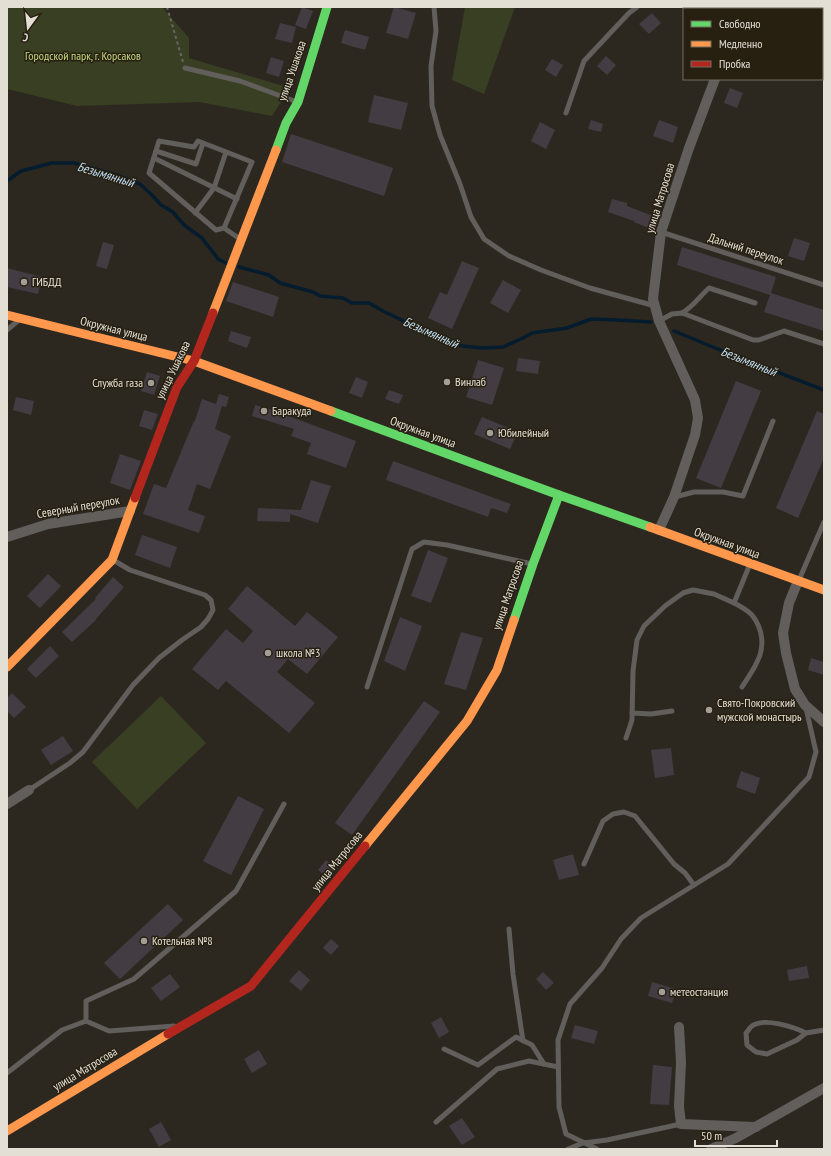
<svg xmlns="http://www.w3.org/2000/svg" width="831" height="1156" font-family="'PT Sans Narrow',sans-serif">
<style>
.green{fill:#393f22}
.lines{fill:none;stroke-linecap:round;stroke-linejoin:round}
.stream{stroke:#041c2d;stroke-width:3.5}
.building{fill:#433c43}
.path{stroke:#686662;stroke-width:2;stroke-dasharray:3 3;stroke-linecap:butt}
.lane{stroke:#615e5b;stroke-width:5}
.street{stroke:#615e5b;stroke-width:10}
.fast{stroke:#63d668;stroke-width:9}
.slow{stroke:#ff974d;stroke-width:9}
.jam{stroke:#b3261e;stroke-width:9}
.poi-dot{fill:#a39f96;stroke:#272011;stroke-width:1.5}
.labels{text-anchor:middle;stroke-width:3;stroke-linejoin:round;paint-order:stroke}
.park-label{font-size:12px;fill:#c3d880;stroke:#272011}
.street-label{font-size:12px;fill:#e3dfd5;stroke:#272011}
.poi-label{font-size:12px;fill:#e3dfd5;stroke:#272011;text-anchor:start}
.water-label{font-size:13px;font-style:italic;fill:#bedcf4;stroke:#272011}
</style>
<rect width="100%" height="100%" fill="#2c2820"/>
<g class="green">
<path d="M7 7H162L189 38V58L290 88 272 116 200 102 77 106 7 89Z"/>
<path d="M465 7H515L484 94 452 80Z"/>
<path d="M161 696 206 743 137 809 92 762Z"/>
</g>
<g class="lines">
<g class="stream">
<path d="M7 181 21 171 52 163H74L116 175 140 184 152 195 161 205 173 212 184 225 202 238 218 259 226 263"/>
<path d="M239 267 269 275 280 283 313 292 320 296 343 298 352 303H369L383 311 420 329 462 346 482 348 503 347 521 339 532 333 567 328 591 319 617 320 651 322"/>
<path d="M674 331 725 352 824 390"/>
</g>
</g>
<g class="building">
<path d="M302 7 313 11 306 29 295 25Z"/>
<path d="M394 7 416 13 408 39 386 33Z"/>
<path d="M652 13 661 23 649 34 639 24Z"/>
<path d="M280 23 296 27 292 43 275 39Z"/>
<path d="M345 30 369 37 365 50 341 43Z"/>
<path d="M606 56 616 65 607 75 597 66Z"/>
<path d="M271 57 284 61 279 77 266 73Z"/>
<path d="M552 59 563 65 556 77 545 70Z"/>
<path d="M730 88 743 93 737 108 724 103Z"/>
<path d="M374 95 408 103 401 130 368 122Z"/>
<path d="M591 120 603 124 601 132 588 129Z"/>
<path d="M659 120 678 127 673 143 653 136Z"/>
<path d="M540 122 555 130 546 149 531 141Z"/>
<path d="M291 134 393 168 384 196 282 162Z"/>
<path d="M612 199 627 203V206L653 216 649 228 634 222V221L608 212Z"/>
<path d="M794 238 810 243 804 261 788 256Z"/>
<path d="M103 242 114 245 107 269 96 266Z"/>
<path d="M682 247 776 277 771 293 824 310V331L764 312 770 295 677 265Z"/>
<path d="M462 261 479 268 452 329 428 318 440 292 447 295Z"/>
<path d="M7 268 42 277 38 294 7 287Z"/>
<path d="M503 280 521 290 508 313 490 303Z"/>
<path d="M233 282 279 297 273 317 226 301Z"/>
<path d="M231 331 251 337 247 348 228 341Z"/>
<path d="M518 358 540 361 538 374 516 371Z"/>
<path d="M478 360 504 368 492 405 466 397Z"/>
<path d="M147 372 160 376 154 395 141 391Z"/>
<path d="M356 377 368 382 362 398 349 393Z"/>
<path d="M736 381 761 391 721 488 696 478Z"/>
<path d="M389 390 403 395 399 404 385 399Z"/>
<path d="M219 394 229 397 226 407 222 406 215 429 231 436 210 489 197 484 188 510 205 516 199 533 143 514 154 484 166 488 194 421H195L202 399 216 404Z"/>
<path d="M16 397 34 401 31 415 13 410Z"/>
<path d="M255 405 284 413 283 414 356 441 346 468 307 454 311 443 291 436 294 429 252 416Z"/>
<path d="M144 410 158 414 152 430 139 426Z"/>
<path d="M817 411 824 414V458L798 518 776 508Z"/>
<path d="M482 417 518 432 510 449 474 434Z"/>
<path d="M120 454 141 461 130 490 110 483Z"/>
<path d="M393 461 511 504 507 513 491 508 488 517 386 480Z"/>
<path d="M311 480 331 486 318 523 290 514V522L257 521 258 508 301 510Z"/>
<path d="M142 535 177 547 170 568 135 555Z"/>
<path d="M428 550 448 558 431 603 411 596Z"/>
<path d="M48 574 61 586 40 608 27 596Z"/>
<path d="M113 577 124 587 96 619V620L72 642 62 632 96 599 95 598Z"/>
<path d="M247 586 295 626 307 612 338 637 307 674 288 659 277 672 315 703 289 733 226 681 218 690 192 669 226 629 243 643 253 631 228 609Z"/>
<path d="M400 617 422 626 405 671 384 661Z"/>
<path d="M461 632 483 638 466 690 444 684Z"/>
<path d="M50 646 59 656 36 678 27 669Z"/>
<path d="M811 658 824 662V675L808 670Z"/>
<path d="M12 693 26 707 14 718 7 711V698Z"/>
<path d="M424 701 440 712 352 835 335 823Z"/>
<path d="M63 736 73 751 51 765 41 750Z"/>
<path d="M671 748 674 775 655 778 651 750Z"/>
<path d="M741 771 760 778 755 794 736 787Z"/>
<path d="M238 796 264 809 231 875 203 861Z"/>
<path d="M573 854 579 875 559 880 553 860Z"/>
<path d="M326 860 335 868 327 878 318 870Z"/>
<path d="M168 904 183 920 120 979 104 963Z"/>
<path d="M331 939 339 946 331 955 323 948Z"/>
<path d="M807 966 809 978 789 981 787 970Z"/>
<path d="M299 970 310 980 301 991 289 981Z"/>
<path d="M543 972 554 983 546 990 536 979Z"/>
<path d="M170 974 180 987 161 1001 151 988Z"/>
<path d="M652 982 676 989 672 1003 648 996Z"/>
<path d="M441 1017 449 1032 439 1038 431 1023Z"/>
<path d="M575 1025 598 1031 594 1044 571 1038Z"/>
<path d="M259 1050 267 1064 252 1073 244 1059Z"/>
<path d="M653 1065 672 1067 669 1105 650 1104Z"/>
<path d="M462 1118 475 1137 462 1145 449 1126Z"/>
<path d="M161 1122 171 1140 159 1147 149 1129Z"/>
</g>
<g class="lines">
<path class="path" d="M167 7 183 62"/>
<g class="lane">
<path d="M434 7 436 31 431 66 432 106 440 135 460 184 471 217 484 239 509 256 541 270 590 288 655 306"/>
<path d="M185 68 240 81 297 102"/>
<path d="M566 113 584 61 629 13 637 7"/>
<path d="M156 151 196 164 203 143"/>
<path d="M154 158 237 199"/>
<path d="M195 213 214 188 226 152"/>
<path d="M224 228 252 162 198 141 194 147 159 141 149 173 216 230 224 228 240 239"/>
<path d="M661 232 824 285"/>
<path d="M682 313C693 307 699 297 709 288L755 303"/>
<path d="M659 321 672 314 682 313 753 340H759L784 331 824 344"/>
<path d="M7 330 19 320"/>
<path d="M675 497 694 492H723L743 496 773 421"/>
<path d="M799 580 824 522"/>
<path d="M734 603C740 606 747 610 752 615 763 629 765 647 757 662 753 671 747 679 742 687"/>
<path d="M367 687 412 549 424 542 447 545 532 564"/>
<path d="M632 713 651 714 672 711"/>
<path d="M626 738 632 720 633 671 637 640 644 626 665 606 683 593 693 590 714 594 734 603 750 564"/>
<path d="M29 790 70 763 83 752 133 685 159 658 182 640 201 627 208 619 213 610 211 600 205 595 130 570 113 560"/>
<path d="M584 864 603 821 613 814 624 812 635 816 674 864 685 873 694 885"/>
<path d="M509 929 513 974 523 1041"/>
<path d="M174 1026 109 1031 86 1021V1001L134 979 236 891 284 804"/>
<path d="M806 1033C794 1027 764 1017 752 1026 750 1027 748 1031 746 1033L747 1045 756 1052 767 1054 797 1040 806 1033 824 1030"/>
<path d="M444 1049 478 1065 516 1037 532 1045 544 1064"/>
<path d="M7 1073 62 1030 86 1021"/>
<path d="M436 1122 497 1069 529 1061 558 1067"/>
<path d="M568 1149 583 1143 607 1140 681 1124"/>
<path d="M597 1149 566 1134 559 1107 558 1040 570 1004 602 968 621 939 641 918 728 864 809 777 816 752 806 708"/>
</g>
<g class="street">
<path d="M741 9V7"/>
<path d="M659 530 674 497 695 435 698 418 695 400 659 321 653 299 661 232 689 148 715 79"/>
<path d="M7 537 48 524 130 511"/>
<path d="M798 581 789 603 783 633 786 653 795 689 805 705 824 722"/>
<path d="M7 804 29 790"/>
<path d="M679 1027 681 1062 679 1106 681 1124 756 1127"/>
<path d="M711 1149 736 1138 824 1088"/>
</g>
<g class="fast">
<path d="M276 150 286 123 298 102 327 7"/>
<path d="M331 411 559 495 650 527"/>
<path d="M514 620 533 564 559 495"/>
</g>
<g class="slow">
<path d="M213 313 276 150"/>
<path d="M7 315 194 361 331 411"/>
<path d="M650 527 824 590"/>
<path d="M7 667 112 560 135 498"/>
<path d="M365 846 467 721 497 670 514 620"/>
<path d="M7 1131 168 1034"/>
</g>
<g class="jam">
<path d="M135 498 177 387 194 361 213 313"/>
<path d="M168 1034 251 986 365 846"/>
</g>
</g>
<g class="poi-dot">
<circle cx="24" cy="282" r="4"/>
<circle cx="447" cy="382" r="4"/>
<circle cx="151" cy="383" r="4"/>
<circle cx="264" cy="411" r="4"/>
<circle cx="490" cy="433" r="4"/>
<circle cx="268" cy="653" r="4"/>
<circle cx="709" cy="710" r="4"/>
<circle cx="144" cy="941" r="4"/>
<circle cx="662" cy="992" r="4"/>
</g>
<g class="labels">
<g class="park-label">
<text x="83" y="60">Городской парк, г. Корсаков</text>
</g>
<g class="street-label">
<text transform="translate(292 71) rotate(-71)" y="4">улица Ушакова</text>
<text transform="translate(660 198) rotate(-73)" y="4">улица Матросова</text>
<text transform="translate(746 249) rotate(18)" y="4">Дальний переулок</text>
<text transform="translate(114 329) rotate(14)" y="4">Окружная улица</text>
<text transform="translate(173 370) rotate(-64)" y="4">улица Ушакова</text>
<text transform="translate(423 432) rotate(20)" y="4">Окружная улица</text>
<text transform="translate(78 507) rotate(-10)" y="4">Северный переулок</text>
<text transform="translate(727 543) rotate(20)" y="4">Окружная улица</text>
<text transform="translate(508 595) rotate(-71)" y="4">улица Матросова</text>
<text transform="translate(337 861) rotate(-51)" y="4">улица Матросова</text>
<text transform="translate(85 1069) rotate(-31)" y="4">улица Матросова</text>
</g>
<g class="poi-label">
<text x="32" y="286">ГИБДД</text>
<text x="455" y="386">Винлаб</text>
<text x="143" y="387" text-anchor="end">Служба газа</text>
<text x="272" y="415">Баракуда</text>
<text x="498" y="437">Юбилейный</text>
<text x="276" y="657">школа №3</text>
<text x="717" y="707">Свято-Покровский<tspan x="717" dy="14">мужской монастырь</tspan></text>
<text x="152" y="945">Котельная №8</text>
<text x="670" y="996">метеостанция</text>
</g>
<g class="water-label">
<text transform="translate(106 174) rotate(17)" y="5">Безымянный</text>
<text transform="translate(431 332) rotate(24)" y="5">Безымянный</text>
<text transform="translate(749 361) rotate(22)" y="5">Безымянный</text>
</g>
</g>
<rect width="831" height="1156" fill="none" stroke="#e3dfd5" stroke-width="16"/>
<rect x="683" y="8" width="140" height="72" fill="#272011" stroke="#726c5f"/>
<rect x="691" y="21" width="20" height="6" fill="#63d668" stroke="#726c5f"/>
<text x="719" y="28" font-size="12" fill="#e3dfd5">Свободно</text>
<rect x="691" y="41" width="20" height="6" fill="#ff974d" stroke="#726c5f"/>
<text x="719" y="48" font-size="12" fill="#e3dfd5">Медленно</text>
<rect x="691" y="61" width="20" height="6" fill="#b3261e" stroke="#726c5f"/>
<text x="719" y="68" font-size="12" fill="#e3dfd5">Пробка</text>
<g transform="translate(28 28) rotate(195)" stroke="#272011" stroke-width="3" paint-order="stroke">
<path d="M0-3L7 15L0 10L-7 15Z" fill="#e3dfd5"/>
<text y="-6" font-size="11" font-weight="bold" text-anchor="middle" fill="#e3dfd5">С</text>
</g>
<path d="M695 1140v6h82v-6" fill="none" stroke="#e3dfd5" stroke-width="2"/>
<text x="701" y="1140" font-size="12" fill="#e3dfd5" stroke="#272011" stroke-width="3" paint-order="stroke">50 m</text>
</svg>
